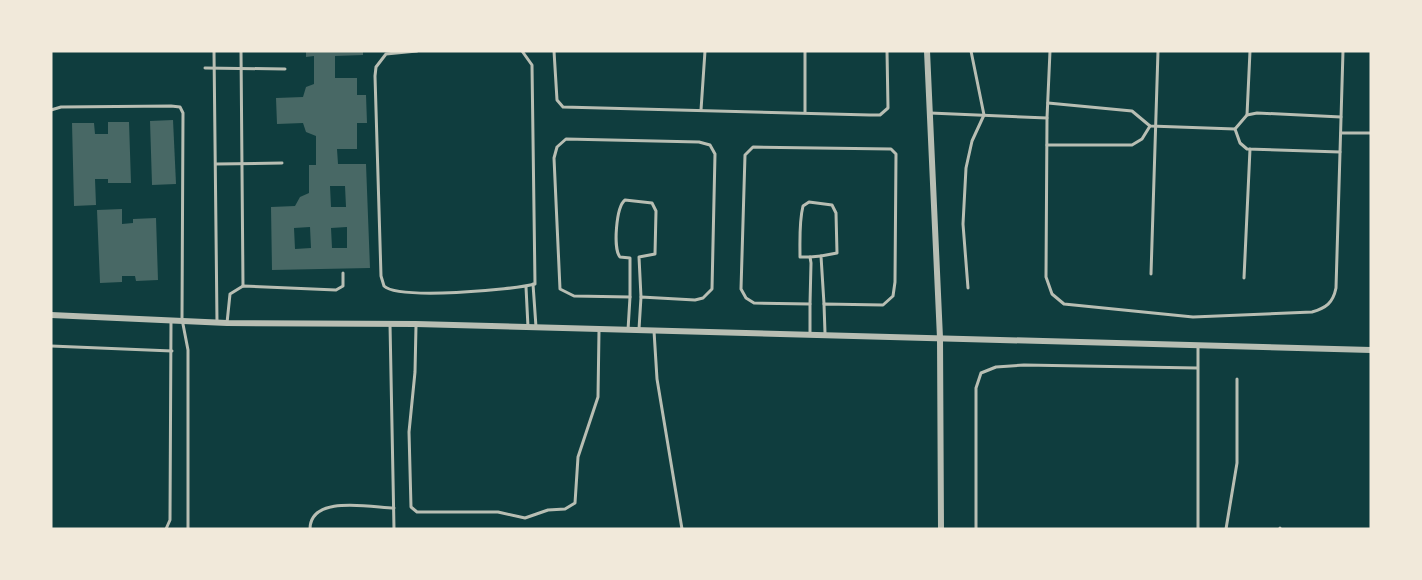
<svg xmlns="http://www.w3.org/2000/svg" width="1422" height="580" font-family="'PT Sans',sans-serif">
<style>
.building{fill:#486865;fill-rule:evenodd}
.lines{fill:none;stroke-linecap:round;stroke-linejoin:round}
.service{stroke:#b8beb3;stroke-width:3}
.minor{stroke:#b8beb3;stroke-width:6}
</style>
<rect width="100%" height="100%" fill="#0f3d3e"/>
<g class="building">
<path d="M306 51H363V55L335 56V78H357V95H366L367 123H357V149H337L338 164H366L370 268 272 270 271 207 295 206 300 197 309 193V165H316V136L306 132 303 123 277 124 276 98 303 97 306 87 314 84V56L306 57ZM330 186H345L346 207H331ZM310 227 311 248 295 249 294 228ZM347 227V248H332L331 228Z"/>
<path d="M173 120 176 184 152 185 150 121Z"/>
<path d="M108 122H129L131 183H108V179H95L96 205 74 206 72 123H94L95 134H108Z"/>
<path d="M122 209V224L133 223V219L156 218 158 280 136 281 135 276H122V282L100 283 97 210Z"/>
</g>
<g class="lines">
<g class="service">
<path d="M214 51 217 322"/>
<path d="M241 51 243 286"/>
<path d="M417 51 386 54 376 67 375 76 381 276 384 286C398 300 513 290 535 284L532 65 522 51"/>
<path d="M554 51 557 100 563 107 870 115H880L888 108 887 51"/>
<path d="M205 68 285 69"/>
<path d="M1048 103 1132 111 1150 126 1235 129"/>
<path d="M51 110 61 107 171 106 180 107 183 113 182 319 188 350V529"/>
<path d="M701 110 705 51"/>
<path d="M805 112V51"/>
<path d="M930 113 1047 118 1046 277 1052 294 1064 304 1193 317 1312 312C1326 308 1333 303 1336 288L1343 51"/>
<path d="M1247 115 1250 51"/>
<path d="M1047 118 1050 51"/>
<path d="M1341 133H1371"/>
<path d="M1047 145H1132L1142 139 1150 126"/>
<path d="M1340 152 1247 149 1240 143 1235 129 1247 115 1257 113 1341 117"/>
<path d="M216 164 282 163"/>
<path d="M810 257 821 256"/>
<path d="M1151 274 1158 51"/>
<path d="M1244 278 1250 149"/>
<path d="M533 284 536 327"/>
<path d="M526 287 528 327"/>
<path d="M968 288 963 224 966 168 972 141 984 115 971 51"/>
<path d="M630 297V258L620 257C613 249 616 207 625 200L652 203 656 211 655 254 639 257 641 297"/>
<path d="M810 304 811 263 810 257H800C800 240 799 222 803 206L809 202 832 205 836 213 837 253 821 256 824 304"/>
<path d="M227 323 230 294 243 286 336 290 343 286V273"/>
<path d="M390 324 394 529"/>
<path d="M416 326 415 372 409 432 411 507 417 512H498L525 518 548 510 565 509 575 503 578 457 598 397 599 331"/>
<path d="M628 330 630 297 574 296 560 289 554 158 557 147 566 139 699 142 710 145 715 154 712 289 703 298 695 300 641 297 639 329"/>
<path d="M654 331 657 379 682 529"/>
<path d="M810 334V304L754 303 746 298 741 289 745 155 753 147 891 149 896 154 895 282 893 296 883 305 824 304 825 333"/>
<path d="M51 346 172 351"/>
<path d="M1280 528V529"/>
<path d="M166 529 170 520 171 322"/>
<path d="M310 529C310 495 369 507 394 508"/>
<path d="M976 529V388L981 373 996 367 1024 365 1197 368"/>
<path d="M1198 529V345"/>
<path d="M1226 529 1237 463V379"/>
</g>
<g class="minor">
<path d="M927 51 940 338 941 529"/>
<path d="M51 315 227 323 416 324 1371 350"/>
</g>
</g>
<rect width="1422" height="580" fill="none" stroke="#f1e9da" stroke-width="105"/>
</svg>
